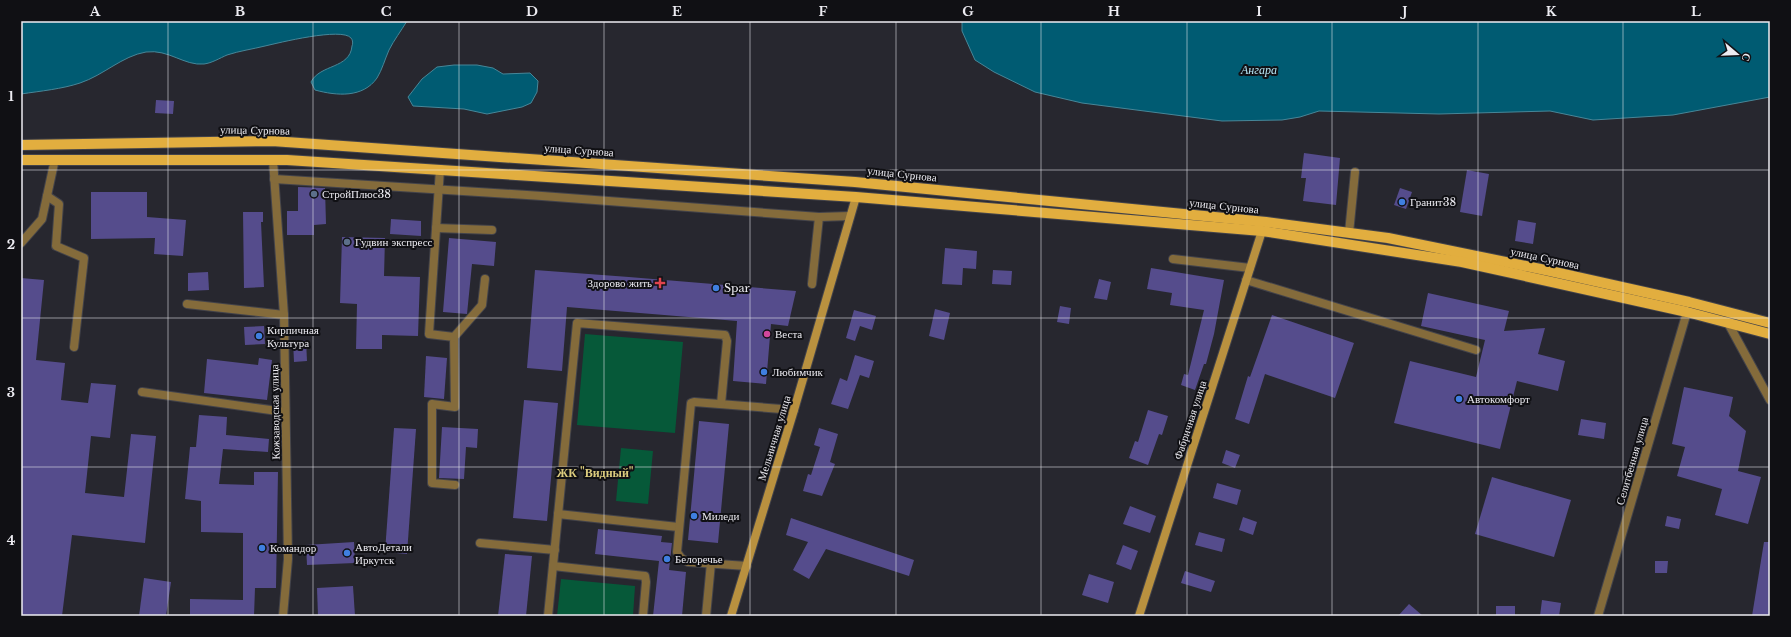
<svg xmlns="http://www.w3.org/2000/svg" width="1791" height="637" font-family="'Libre Baskerville',serif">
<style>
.green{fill:#065939}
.water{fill:#005b72;stroke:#478698}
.building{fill:#554c8c}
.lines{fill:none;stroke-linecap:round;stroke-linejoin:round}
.lane-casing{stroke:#43434a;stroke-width:10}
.street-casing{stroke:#43434a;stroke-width:10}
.secondary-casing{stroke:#43434a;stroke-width:10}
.primary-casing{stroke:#43434a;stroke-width:12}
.lane{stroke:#846b3b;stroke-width:8}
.street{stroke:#846b3b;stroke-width:8}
.secondary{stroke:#b9913f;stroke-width:8}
.primary{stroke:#e2ae3f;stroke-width:10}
.grid{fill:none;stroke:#edecf2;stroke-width:1;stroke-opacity:0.55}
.service-dot{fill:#5c6f8a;stroke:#101014;stroke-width:1.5}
.shop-dot{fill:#3f7fe0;stroke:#101014;stroke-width:1.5}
.health-dot{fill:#e0444e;stroke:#101014;stroke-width:1.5}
.hotel-dot{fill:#d1479c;stroke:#101014;stroke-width:1.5}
.labels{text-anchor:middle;stroke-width:4;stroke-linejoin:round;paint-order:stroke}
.street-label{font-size:11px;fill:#edecf2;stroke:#101014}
.poi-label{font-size:11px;fill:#edecf2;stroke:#101014;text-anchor:start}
.water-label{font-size:12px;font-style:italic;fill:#b7e6f6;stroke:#101014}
.neighbourhood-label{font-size:12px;font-weight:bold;fill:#dccc7e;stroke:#101014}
.neatline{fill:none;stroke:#edecf2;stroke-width:1.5}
.grid-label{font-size:13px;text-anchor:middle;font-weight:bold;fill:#edecf2}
</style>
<rect width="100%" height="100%" fill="#27272f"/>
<g class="green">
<path d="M585 334 683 342 675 433 577 425Z"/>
<path d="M621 448 653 451 648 504 616 501Z"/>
<path d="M561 579 635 586 633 616H557Z"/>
</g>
<g class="water">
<path d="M21 21H407C401 31 394 40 389 50 385 59 382 70 377 78 363 98 337 96 315 90L311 82C320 64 350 69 352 46 353 44 353 40 351 38 342 27 278 43 265 46 253 49 239 51 227 55 220 58 212 63 204 64 184 66 169 49 146 52 122 56 104 75 80 83 62 89 41 91 21 94Z"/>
<path d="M962 21H1770V97L1673 115 1593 120 1550 111 1439 114 1319 111 1300 117 1282 120 1222 121 1082 103 1035 92 994 72 975 60 962 31Z"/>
<path d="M454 65H477L493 68 503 74 530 73 538 81 537 92 531 103 522 107 487 114 464 109 413 106 408 97 422 79 437 67Z"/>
</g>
<g class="building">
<path d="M156 100 174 101 173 114 155 113Z"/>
<path d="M1304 153 1340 158 1336 205 1303 201 1306 178H1301Z"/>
<path d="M1467 170 1489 174 1482 216 1460 212Z"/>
<path d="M298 187 325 188 326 224 314 225V235H287V211H298Z"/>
<path d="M1400 188 1412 192 1406 209 1394 205Z"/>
<path d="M91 192H147V217L186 220 183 256 154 254 155 238 91 239Z"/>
<path d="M243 212H263V222H261L264 287 244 288Z"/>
<path d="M391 219 421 221V236L390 234Z"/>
<path d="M1518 220 1536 223 1533 244 1515 241Z"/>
<path d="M342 237 385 238 384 276 420 277 418 336 382 335V349H356L357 304 340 303Z"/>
<path d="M449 238 496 242 494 266 472 264 467 314 443 312Z"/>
<path d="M945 248 977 251 976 269 963 268 962 285 942 284Z"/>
<path d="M1151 268 1224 280 1214 334 1206 364H1204L1195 390 1181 385 1184 374 1188 375 1204 310 1170 305 1172 293 1147 289Z"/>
<path d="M535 270 629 277 796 291 788 326 771 324 766 384 733 381 737 321 567 307 562 371 527 368Z"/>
<path d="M993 270 1012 271 1011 285 992 284Z"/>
<path d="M208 272 209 290 188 291V273Z"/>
<path d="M21 278 44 280 36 360 65 363 61 400 88 403 91 383 116 385 110 438 91 436 85 493 124 497 131 434 156 436 145 543 72 535 62 616H21Z"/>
<path d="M1099 279 1111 282 1107 300 1094 298Z"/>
<path d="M1428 293 1509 311 1504 331 1545 328 1538 354 1565 361 1558 391 1517 381 1500 449 1394 423 1410 361 1476 377 1485 340 1421 326Z"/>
<path d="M1060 306 1071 308 1069 324 1057 322Z"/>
<path d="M935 309 950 313 944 340 929 336Z"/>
<path d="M854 310 876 316 872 330 860 326 855 341 846 338Z"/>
<path d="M1272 315 1354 343 1335 398 1265 374 1249 424 1235 419 1248 376 1250 377Z"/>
<path d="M264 326 265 344 245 345 244 327Z"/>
<path d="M293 340H306L307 361 294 362Z"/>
<path d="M855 355 874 361 869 378 860 375 848 409 831 404 840 378 847 381Z"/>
<path d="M426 356 447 358 444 399 424 397Z"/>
<path d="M259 358 272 360 267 400 204 393 207 359 258 365Z"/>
<path d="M1684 387 1733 397 1729 416 1746 431 1738 471 1761 477 1748 524 1715 515 1722 489 1677 476 1685 447 1672 444Z"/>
<path d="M524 400 558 403 547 521 513 518Z"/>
<path d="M1148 410 1168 416 1162 435 1159 434 1148 465 1129 458 1135 441 1138 442Z"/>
<path d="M199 415 227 417 226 435 269 439 268 452 223 449 219 484 254 485V472H278L276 588H255L254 616H190V599L243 600V533L201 532V501L185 499 190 447H196Z"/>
<path d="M1581 419 1606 423 1604 439 1578 435Z"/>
<path d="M699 421 729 424 718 543 688 540Z"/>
<path d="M442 427 478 429 477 448 466 447 464 479 439 478Z"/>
<path d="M394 428 416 429 407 554 385 552Z"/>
<path d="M819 428 838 434 830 462 835 464 822 496 803 491 808 474 811 475 820 447 814 445Z"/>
<path d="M1226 450 1240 455 1235 468 1222 463Z"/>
<path d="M1492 477 1571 500 1554 557 1475 534Z"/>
<path d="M1217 483 1241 490 1237 505 1213 498Z"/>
<path d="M1130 506 1156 516 1150 533 1123 524Z"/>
<path d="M1667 516 1681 519 1679 529 1665 526Z"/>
<path d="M1243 517 1257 522 1253 535 1239 530Z"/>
<path d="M791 518 914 560 909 576 826 549 809 579 793 570 808 542 786 535Z"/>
<path d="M598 529 662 536 661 542 672 543 669 570 686 572 682 616H653L659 561 595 554Z"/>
<path d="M1199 532 1225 539 1222 552 1195 545Z"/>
<path d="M354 542 355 563 307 565 306 545Z"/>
<path d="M1764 542H1770V616H1752Z"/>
<path d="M1123 545 1138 551 1131 570 1116 564Z"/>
<path d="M505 554 532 556 526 616H498Z"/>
<path d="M1655 561H1668L1667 573H1655Z"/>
<path d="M1185 571 1215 581 1211 592 1181 583Z"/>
<path d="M1089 574 1114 582 1108 603 1082 595Z"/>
<path d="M144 578 171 582 166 616H139Z"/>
<path d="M353 586 355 616H318L317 588Z"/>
<path d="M1542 600 1561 603 1559 616H1540Z"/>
<path d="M1409 604 1423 616H1398Z"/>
<rect x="1496" y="606" width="19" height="10"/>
</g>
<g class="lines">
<defs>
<g id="lane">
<path d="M273 160 284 315 288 559 283 616"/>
<path d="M440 169 429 334 454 337 455 407 432 404V483L455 485"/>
<path d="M274 179 542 196 819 217"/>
<path d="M47 196 59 204 56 246 84 258 74 347"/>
<path d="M436 228 492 230"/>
<path d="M1349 233 1355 172"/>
<path d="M1173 259 1250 268"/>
<path d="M1246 280 1476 350"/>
<path d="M812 284 819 217 850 216"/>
<path d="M187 304 284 315"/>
<path d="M1728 323 1770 400"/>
<path d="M454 337 482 305 485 279"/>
<path d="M142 392 285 412"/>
<path d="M558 514 678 527"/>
<path d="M480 543 555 550"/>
<path d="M553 566 645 576 646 582 643 616"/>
<path d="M747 566 688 562 681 558 677 552 691 403 694 402 794 410"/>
<path d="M548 616 577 323 725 335 727 341 721 404"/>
<path d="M706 616 711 563"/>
<path d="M1598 616 1687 312"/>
</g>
<path id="street" d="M21 243 42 219 55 159"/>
<g id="secondary">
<path d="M731 616 794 410 856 197"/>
<path d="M1139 616 1262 231"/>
</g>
<g id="primary">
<path d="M21 145 272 141 855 182 1266 222 1388 238 1550 271 1689 302 1770 323"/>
<path d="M21 160H287L856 197 1262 231 1462 262 1687 312 1770 334"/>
</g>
</defs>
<use href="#lane" class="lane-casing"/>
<use href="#street" class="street-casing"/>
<use href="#secondary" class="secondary-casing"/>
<use href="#primary" class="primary-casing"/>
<use href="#lane" class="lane"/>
<use href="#street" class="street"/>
<use href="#secondary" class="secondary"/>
<use href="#primary" class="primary"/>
</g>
<path class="grid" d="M168 21V616M313 21V616M459 21V616M604 21V616M750 21V616M896 21V616M1041 21V616M1187 21V616M1332 21V616M1478 21V616M1623 21V616M21 170H1770M21 318H1770M21 467H1770"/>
<g class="service-dot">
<circle cx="314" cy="194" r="4"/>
<circle cx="347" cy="242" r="4"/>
</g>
<g class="shop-dot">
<circle cx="1402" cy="202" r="4"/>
<circle cx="716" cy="288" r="4"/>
<circle cx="259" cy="336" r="4"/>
<circle cx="764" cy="372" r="4"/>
<circle cx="1459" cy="399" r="4"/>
<circle cx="694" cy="516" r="4"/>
<circle cx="262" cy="548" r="4"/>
<circle cx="347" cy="553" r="4"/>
<circle cx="667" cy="559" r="4"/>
</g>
<path class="health-dot" d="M658 277h4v4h4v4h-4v4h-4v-4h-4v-4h4z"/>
<circle class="hotel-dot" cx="767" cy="334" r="4"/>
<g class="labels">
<g class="street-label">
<text transform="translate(255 130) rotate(1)" y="4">улица Сурнова</text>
<text transform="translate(579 150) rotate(4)" y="4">улица Сурнова</text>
<text transform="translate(902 174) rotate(6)" y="4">улица Сурнова</text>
<text transform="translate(1224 206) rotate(6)" y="4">улица Сурнова</text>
<text transform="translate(1545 258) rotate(12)" y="4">улица Сурнова</text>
<text transform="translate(275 412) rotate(-91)" y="4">Кожзаводская улица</text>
<text transform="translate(1190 420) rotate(-72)" y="4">Фабричная улица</text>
<text transform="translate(774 438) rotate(-73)" y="4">Мельничная улица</text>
<text transform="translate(1632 461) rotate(-74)" y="4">Селитбенная улица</text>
</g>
<g class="poi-label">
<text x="322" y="198">СтройПлюс38</text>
<text x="1410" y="206">Гранит38</text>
<text x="355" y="246">Гудвин экспресс</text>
<text x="652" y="287" text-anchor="end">Здорово жить</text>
<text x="724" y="292">Spar</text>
<text x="267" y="334">Кирпичная<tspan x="267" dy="13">Культура</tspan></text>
<text x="775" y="338">Веста</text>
<text x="772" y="376">Любимчик</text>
<text x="1467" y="403">Автокомфорт</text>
<text x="702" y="520">Миледи</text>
<text x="355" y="551">АвтоДетали<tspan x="355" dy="13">Иркутск</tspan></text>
<text x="270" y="552">Командор</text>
<text x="675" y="563">Белоречье</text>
</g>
<g class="water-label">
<text x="1259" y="74">Ангара</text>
</g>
<g class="neighbourhood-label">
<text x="595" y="477">ЖК "Видный"</text>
</g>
</g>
<rect width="1791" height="637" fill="none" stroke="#101014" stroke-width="44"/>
<g transform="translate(1737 54) rotate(109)" stroke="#101014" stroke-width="3" paint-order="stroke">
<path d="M0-3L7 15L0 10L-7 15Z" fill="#edecf2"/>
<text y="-6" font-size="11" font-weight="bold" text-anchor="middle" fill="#edecf2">С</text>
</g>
<rect x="22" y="22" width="1747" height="593" class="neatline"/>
<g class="grid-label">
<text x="95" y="16">A</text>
<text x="240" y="16">B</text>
<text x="386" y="16">C</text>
<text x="532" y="16">D</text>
<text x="677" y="16">E</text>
<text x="823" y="16">F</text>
<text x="968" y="16">G</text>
<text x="1114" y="16">H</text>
<text x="1259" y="16">I</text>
<text x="1405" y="16">J</text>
<text x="1551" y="16">K</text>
<text x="1696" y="16">L</text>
<text x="11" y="101">1</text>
<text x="11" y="249">2</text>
<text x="11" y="397">3</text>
<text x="11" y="545">4</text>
</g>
</svg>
